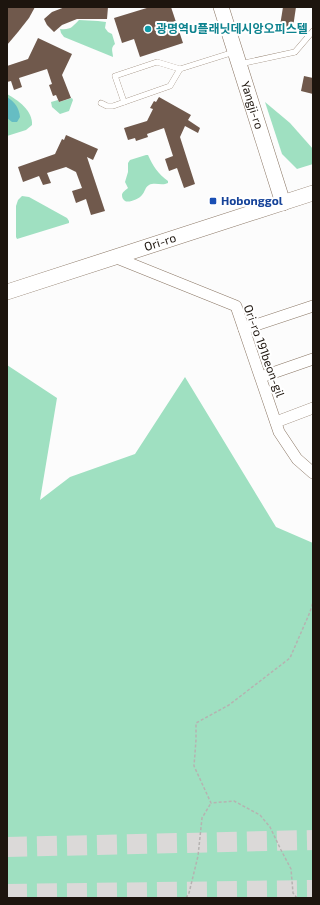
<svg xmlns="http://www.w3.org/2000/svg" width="320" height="905" font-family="'Exo 2','Noto Sans KR',sans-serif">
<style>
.green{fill:#9fe0c1}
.water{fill:#66bdc3}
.building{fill:#70594c}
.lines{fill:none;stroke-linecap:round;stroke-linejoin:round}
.highway-tunnel{stroke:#dbd9d8;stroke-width:20;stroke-dasharray:20 10;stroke-linecap:butt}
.lane-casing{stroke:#8a7664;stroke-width:6}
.street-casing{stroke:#8a7664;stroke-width:12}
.secondary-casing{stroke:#8a7664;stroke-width:16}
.path{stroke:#b5b3b1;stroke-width:1.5;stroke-dasharray:3 2;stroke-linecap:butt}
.lane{stroke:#fff;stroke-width:5.5}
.street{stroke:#fff;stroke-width:11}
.secondary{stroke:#fff;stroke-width:15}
.culture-dot{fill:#0f9aa8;stroke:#fff;stroke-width:1.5}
.transit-dot{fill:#1a4fb4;stroke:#fff;stroke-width:1.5}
.labels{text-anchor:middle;stroke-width:4;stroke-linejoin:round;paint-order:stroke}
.culture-label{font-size:12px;font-weight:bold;fill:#0d838f;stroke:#fff;text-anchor:start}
.street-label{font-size:12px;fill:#1d150e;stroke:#fff}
.transit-label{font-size:12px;font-weight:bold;fill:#164399;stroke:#fff;text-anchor:start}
</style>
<rect width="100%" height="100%" fill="#fcfcfc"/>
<g class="green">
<path d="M79 20 98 21 106 22 105 28 108 32 112 34 115 44C110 48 113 52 113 57L64 37 61 33 60 29C71 30 72 27 79 20Z"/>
<path d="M7 94C18 100 33 111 32 125L26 130 7 136Z"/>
<path d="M72 98 73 100 69 111 60 114 52 107 51 102 58 100 59 102Z"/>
<path d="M265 102 290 123 313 149V164L297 169 282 154Z"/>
<path d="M146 155H148C153 166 158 174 168 181V183C162 186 155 182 149 185 145 187 145 192 142 195 139 199 129 203 125 201 123 199 122 198 122 195 122 192 126 190 128 188L125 182 128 172V163L130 160Z"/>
<path d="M22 196 29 197 67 218 69 221V223L17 239 16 237V206L18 200Z"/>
<path d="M7 365 57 398 40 500 70 477 135 454 185 377 276 527 313 543V898H7Z"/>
</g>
<path class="water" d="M7 97C15 102 19 108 20 117L17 122H12L7 118Z"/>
<g class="building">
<path d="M7 7H35L29 18 18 32 7 45Z"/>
<path d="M65 7H108L107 19H77L62 25 54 32 47 25 44 19 52 12Z"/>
<path d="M150 7H171L183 43 140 57 134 39 122 43 114 18Z"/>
<path d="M283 7H296L292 34 279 32Z"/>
<path d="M38 38 72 54 62 75 71 98 59 102 56 95 53 96 49 85 52 84 47 69 19 78 22 87 14 90 11 81 7 82V66L28 59Z"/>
<path d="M304 76 313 78V94L301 91Z"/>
<path d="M159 97 191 115 188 120 200 128 198 133 185 126 180 137 195 184 184 188 177 168 169 171 165 159 173 156 164 128 147 134 148 137 136 141 135 138 128 140 124 128 147 121 153 109 150 108 154 101 156 102Z"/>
<path d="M66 135 98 149 93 160 87 157 105 211 91 215 86 199 76 203 72 191 82 188 76 172 66 167 47 173 51 183 43 185 39 176 23 182 18 167 55 154 62 139 64 140Z"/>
</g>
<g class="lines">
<g class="highway-tunnel">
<path d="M7 847 313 840"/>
<path d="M7 894 313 890"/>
</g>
<defs>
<g id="lane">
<path d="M240 64 295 52 313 31"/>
<path d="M124 102 115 76 157 62 180 69"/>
<path d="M101 103 107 106H113L170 86 180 69 234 52"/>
</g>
<g id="street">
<path d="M114 257 236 306 279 432 297 459 313 473"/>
<path d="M244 329 313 306"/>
<path d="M261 377 313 359"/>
<path d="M276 422 313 408"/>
</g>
<g id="secondary">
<path id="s1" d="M221 7 283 203"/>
<path id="s2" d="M7 292 313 193"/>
</g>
</defs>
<use href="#lane" class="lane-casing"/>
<use href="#street" class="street-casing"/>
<use href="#secondary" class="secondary-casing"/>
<g class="path">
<path d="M186 898 189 893 198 856 202 818 211 803"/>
<path d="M297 898 293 893 291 869 281 850 270 827 260 815 234 801 211 803 194 766 196 740V723L229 705 290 658 310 612 313 602"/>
</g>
<use href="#lane" class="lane"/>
<use href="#street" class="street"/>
<use href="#secondary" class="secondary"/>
</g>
<circle class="culture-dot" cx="148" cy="29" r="4"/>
<rect class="transit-dot" x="209" y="197" width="8" height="8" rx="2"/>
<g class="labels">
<g class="culture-label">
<text x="156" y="33">광명역U플래닛데시앙오피스텔</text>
</g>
<g class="street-label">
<text dy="4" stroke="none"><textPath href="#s1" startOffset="103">Yangji-ro</textPath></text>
<text dy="4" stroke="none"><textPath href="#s2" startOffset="161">Ori-ro</textPath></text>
<text transform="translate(264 351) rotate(70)" y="4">Ori-ro 191beon-gil</text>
</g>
<g class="transit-label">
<text x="221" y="205">Hobonggol</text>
</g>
</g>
<rect width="320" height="905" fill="none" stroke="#1d150e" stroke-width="16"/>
</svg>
